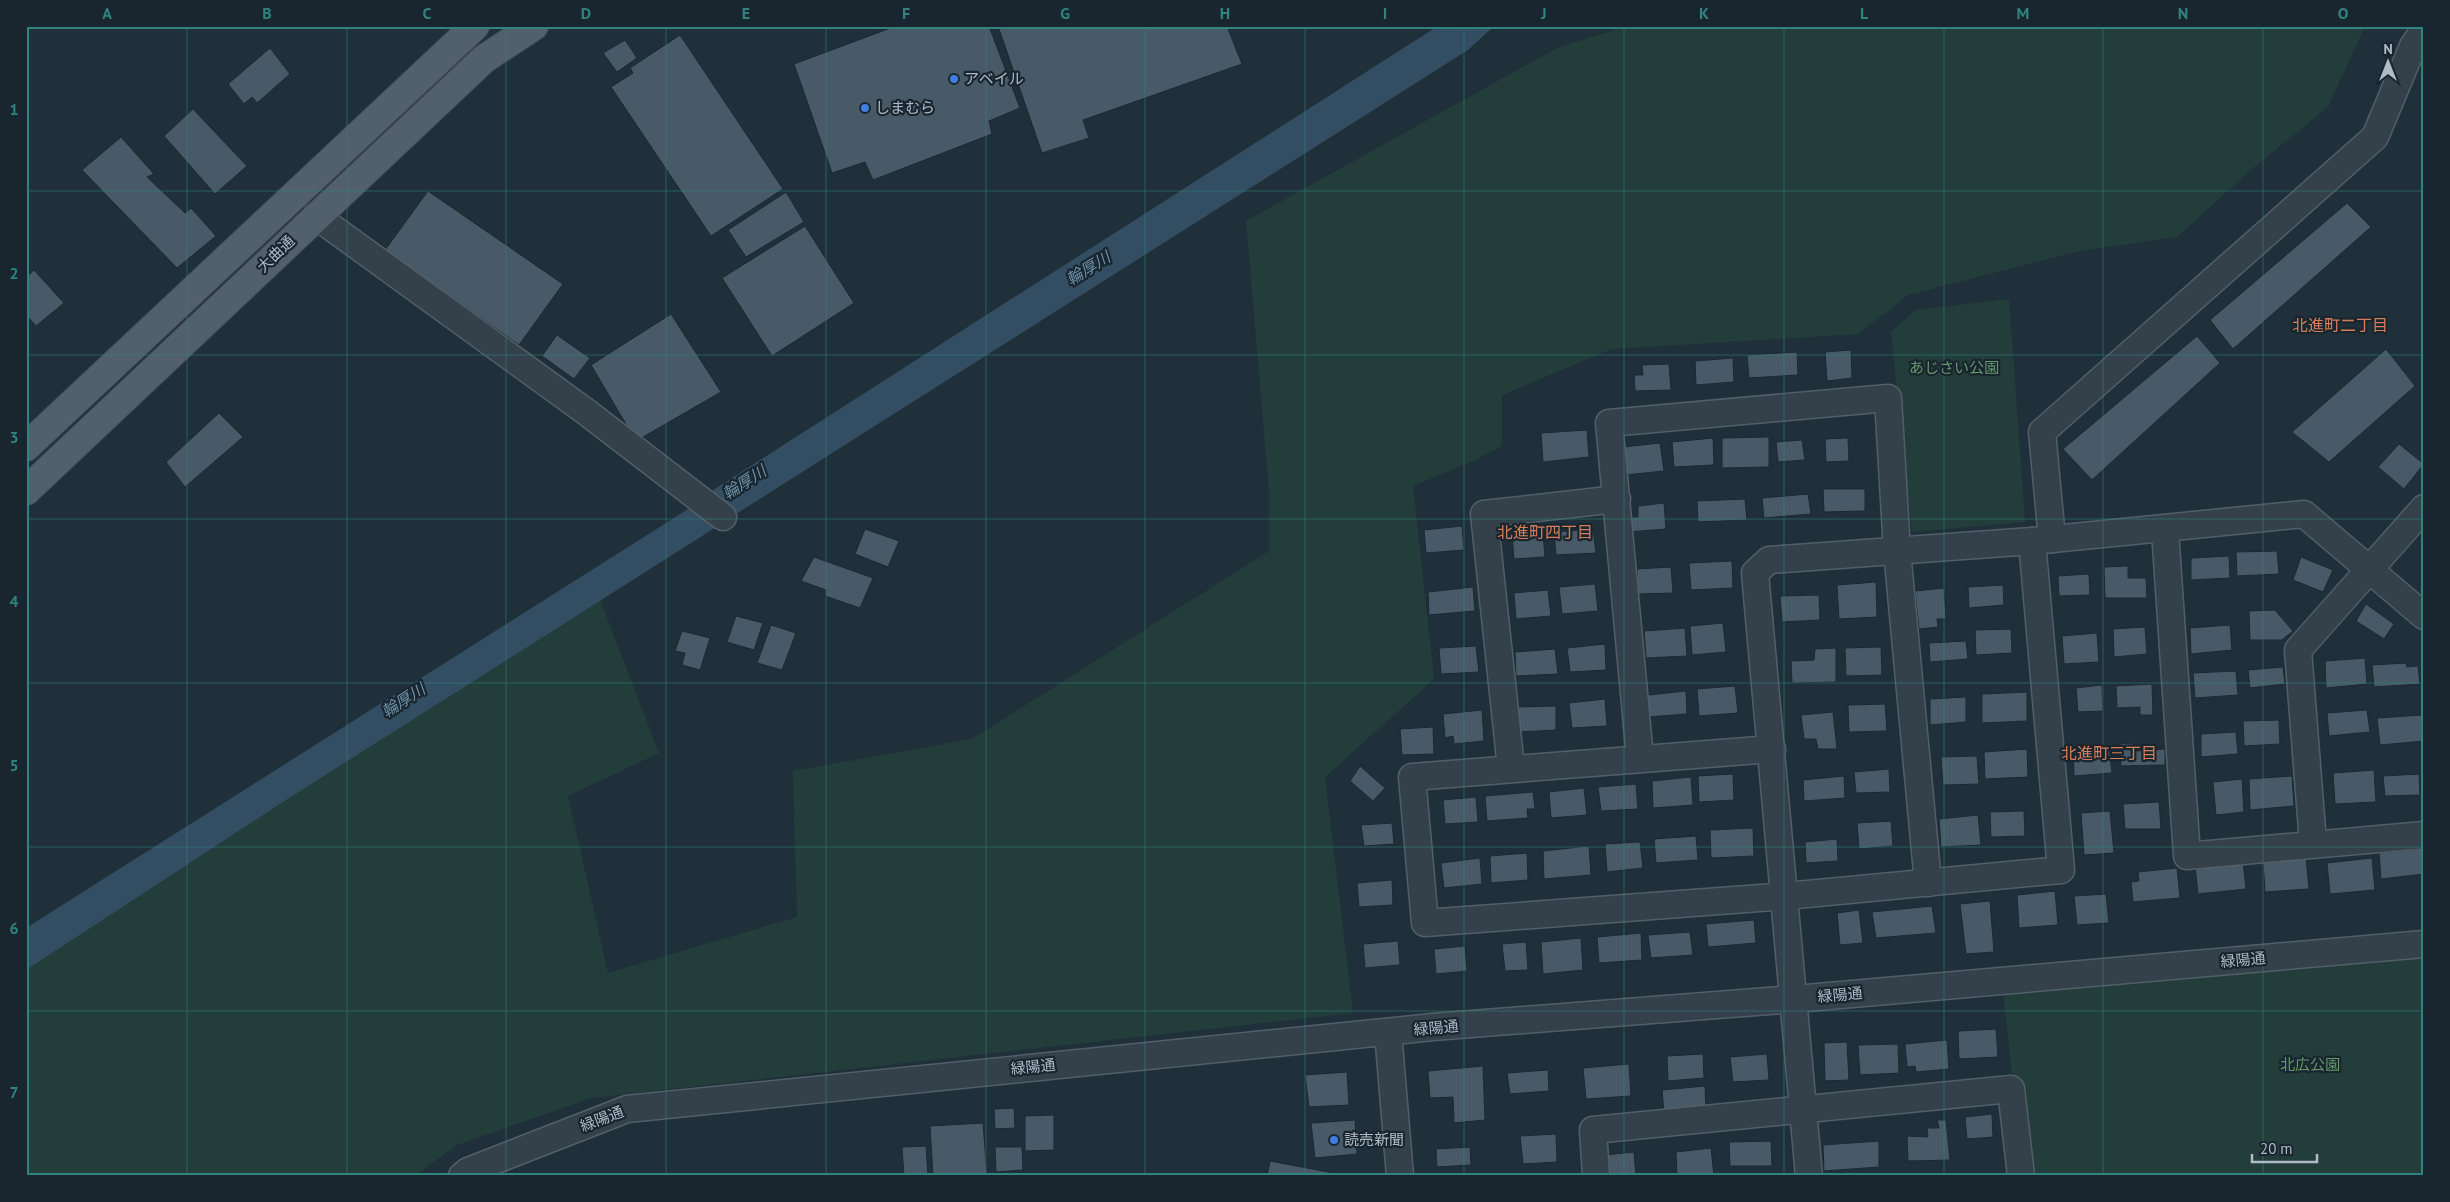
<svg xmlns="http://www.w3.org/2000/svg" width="2450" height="1202" font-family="'PT Sans','Noto Sans JP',sans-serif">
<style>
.green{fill:#233d3b}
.water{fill:#334e62}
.building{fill:#485a67;stroke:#1c2831}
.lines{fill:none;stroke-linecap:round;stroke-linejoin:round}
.minor-casing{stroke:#525f68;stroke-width:29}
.major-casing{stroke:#414d57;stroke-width:30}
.minor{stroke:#34414b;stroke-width:26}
.major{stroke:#52606b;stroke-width:28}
.grid{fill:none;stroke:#2f8480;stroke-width:1;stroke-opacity:0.55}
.shop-dot{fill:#3f7fe0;stroke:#1a262f;stroke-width:2}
.labels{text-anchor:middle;stroke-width:4.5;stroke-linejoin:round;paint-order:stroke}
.poi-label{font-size:15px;fill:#afbcc7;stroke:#1a262f;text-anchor:start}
.street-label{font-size:15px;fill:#afbcc7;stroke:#1a262f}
.park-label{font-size:15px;fill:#659969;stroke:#1a262f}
.water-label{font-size:16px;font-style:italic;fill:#6e92ab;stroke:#1a262f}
.neighbourhood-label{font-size:16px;fill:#d87d59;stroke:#1a262f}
.neatline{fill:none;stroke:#2f8480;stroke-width:2}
.grid-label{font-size:16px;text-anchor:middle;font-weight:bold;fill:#2f8480}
</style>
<rect width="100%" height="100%" fill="#20303a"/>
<g class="green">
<path d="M1627 26H2365L2328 107 2252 169 2177 237 2079 251 1908 295 1858 334 1612 349 1502 395V446L1471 462 1413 486 1434 679 1325 777 1353 1013 591 1098 457 1145 414 1176H26V956L597 592 659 753 568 796 608 973 797 917 793 771 972 739 1269 551V490L1246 221 1559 47Z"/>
<path d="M2009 299 2025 522 1912 532 1891 332 1916 310Z"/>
<path d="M2424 944V1176H2023L2002 980Z"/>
</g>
<g class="water">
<path d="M1438 26H1494L1468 50 736 514 710 492Z"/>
<path d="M696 504 721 524 286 800 26 970V928Z"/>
</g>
<g class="building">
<path d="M896 26H989L1020 108 989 121 992 134 873 180 865 162 832 173 794 64Z"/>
<path d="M998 26H1227L1242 64 1083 120 1089 138 1042 153Z"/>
<path d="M680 35 783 189 711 236 611 87 633 73 630 68Z"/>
<path d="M625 40 637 58 617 72 603 53Z"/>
<path d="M270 48 290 74 257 103 252 97 244 104 228 84Z"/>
<path d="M193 109 247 166 215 194 164 136Z"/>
<path d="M121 137 154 174 147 177 185 213 191 208 216 236 177 268 82 170Z"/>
<path d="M428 191 563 284 519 345 385 250Z"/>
<path d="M786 192 804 222 746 257 728 230Z"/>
<path d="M2347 203 2371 227 2233 349 2210 320Z"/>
<path d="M805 226 854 303 772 356 722 278Z"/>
<path d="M34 270 64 303 36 326 26 315V277Z"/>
<path d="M671 314 721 392 636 441 591 365Z"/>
<path d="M557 335 590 358 574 379 542 356Z"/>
<path d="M2197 336 2220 363 2092 480 2063 449Z"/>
<path d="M2386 349 2415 386 2329 462 2292 432Z"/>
<path d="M1851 350 1852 378 1827 381 1825 352Z"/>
<path d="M1797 352 1798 375 1749 378 1747 355Z"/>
<path d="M1733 358 1734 382 1696 385 1695 361Z"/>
<path d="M1669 364 1671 390 1635 391 1634 375H1643L1642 365Z"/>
<path d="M219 413 243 437 185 487 166 462Z"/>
<path d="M1587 430 1589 457 1543 462 1541 433Z"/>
<path d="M1769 437V467L1722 468V438Z"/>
<path d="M1713 438 1714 465 1674 467 1672 442Z"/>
<path d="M1848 438 1849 461 1826 462 1825 439Z"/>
<path d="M1802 440 1805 460 1778 462 1776 442Z"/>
<path d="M1660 443 1664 471 1625 475 1623 447Z"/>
<path d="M2399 444 2424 464 2404 489 2378 467Z"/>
<path d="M1823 489H1865V511L1824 512Z"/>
<path d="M1808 494 1811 514 1764 518 1762 498Z"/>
<path d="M1745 499 1747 520 1698 522 1697 501Z"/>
<path d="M1664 503 1666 529 1629 532V517H1638V506Z"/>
<path d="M1462 526 1464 550 1426 553 1424 530Z"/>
<path d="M865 529 899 541 888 567 855 554Z"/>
<path d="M1593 529 1596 553 1556 555 1554 532Z"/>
<path d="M1543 534 1545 557 1514 559 1512 536Z"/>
<path d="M2277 551 2279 574 2237 576 2236 552Z"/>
<path d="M2229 556 2230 578 2191 580V558Z"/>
<path d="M814 557 873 578 860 608 825 596 826 590 801 581Z"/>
<path d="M2301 557 2333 570 2323 592 2293 580Z"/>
<path d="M1732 561 1733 588 1691 590 1689 563Z"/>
<path d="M2128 566V578H2146L2147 598H2105L2104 567Z"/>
<path d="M1671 567 1673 593 1638 594 1637 569Z"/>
<path d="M2089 574 2090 595 2059 596 2058 576Z"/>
<path d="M1876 582 1877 617 1839 619 1837 585Z"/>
<path d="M1595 584 1598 611 1562 614 1559 587Z"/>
<path d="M2003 585 2004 605 1969 608 1968 587Z"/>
<path d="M1473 587 1475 611 1429 615 1428 592Z"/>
<path d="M1944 588 1946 619H1937L1938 627 1919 629 1915 591Z"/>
<path d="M1548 590 1551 616 1516 619 1514 593Z"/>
<path d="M1819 595 1820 620 1782 622 1780 596Z"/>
<path d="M2366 604 2394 624 2384 639 2356 621Z"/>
<path d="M2275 610 2293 631 2282 640H2250L2249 611Z"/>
<path d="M736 616 763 623 754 650 727 642Z"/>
<path d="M1723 623 1726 652 1692 655 1690 626Z"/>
<path d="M771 625 796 633 782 670 757 663Z"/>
<path d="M2230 625 2232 650 2191 654 2190 628Z"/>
<path d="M2145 627 2147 654 2114 657 2113 629Z"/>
<path d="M1685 628 1687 656 1646 658 1644 631Z"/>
<path d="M2011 629 2012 653 1976 655 1975 630Z"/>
<path d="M682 631 710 638 700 670 682 665 685 653 675 651Z"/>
<path d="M2097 633 2099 662 2064 664 2062 636Z"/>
<path d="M1966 641 1968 659 1930 662 1929 643Z"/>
<path d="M1605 644 1606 670 1570 672 1567 648Z"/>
<path d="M1476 646 1479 672 1441 674 1439 648Z"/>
<path d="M1881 647 1882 675 1846 676 1845 648Z"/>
<path d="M1836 648V682L1792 683 1791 661 1814 660 1815 649Z"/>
<path d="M1555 649 1558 674 1516 676 1515 652Z"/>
<path d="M2365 658 2367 684 2326 688 2325 661Z"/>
<path d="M2406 663 2407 667 2418 666 2420 684 2374 687 2372 665Z"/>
<path d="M2283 667 2285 684 2250 688 2248 670Z"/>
<path d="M2236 671 2238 695 2195 698 2193 673Z"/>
<path d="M2152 684 2153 715H2140V707L2117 708 2116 686Z"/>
<path d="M2102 685 2103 711 2078 712 2076 688Z"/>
<path d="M1735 686 1738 713 1699 716 1697 689Z"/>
<path d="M1686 691 1687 714 1648 717V695Z"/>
<path d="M2027 692V721L1982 723V694Z"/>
<path d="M1966 697V722L1930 725V699Z"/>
<path d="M1605 699 1607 726 1572 728 1569 703Z"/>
<path d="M1885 704 1887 731 1849 732 1848 705Z"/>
<path d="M1556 706V730L1518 732V707Z"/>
<path d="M1482 710 1484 741 1454 744 1453 736 1445 738 1443 714Z"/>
<path d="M2367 710 2370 732 2329 736 2327 713Z"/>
<path d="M1833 712 1837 749H1818L1816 739H1804L1801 715Z"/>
<path d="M2422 715 2424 741 2380 745 2377 718Z"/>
<path d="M2279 720 2280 744 2244 746 2243 721Z"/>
<path d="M1433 727 1434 754 1402 755 1400 729Z"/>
<path d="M2236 732 2238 754 2201 757V734Z"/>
<path d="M2133 743 2134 751 2165 749V765L2121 766 2119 744Z"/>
<path d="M2109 746 2112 773 2074 776 2073 749Z"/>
<path d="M2027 749 2028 777 1985 779 1984 752Z"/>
<path d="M1977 756 1979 784 1943 785 1941 757Z"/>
<path d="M1360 766 1385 788 1373 801 1350 781Z"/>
<path d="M1889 769 1890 792 1856 793 1854 772Z"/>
<path d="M2374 770 2376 802 2335 804 2333 773Z"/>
<path d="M1733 774 1734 800 1699 802 1698 776Z"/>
<path d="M2419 774 2420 795 2385 796 2383 776Z"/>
<path d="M1844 776 1845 798 1804 801 1803 780Z"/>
<path d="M2292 776 2294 806 2250 810 2249 779Z"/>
<path d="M1691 777 1693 805 1653 808 1652 781Z"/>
<path d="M2242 779 2244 812 2216 815 2213 782Z"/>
<path d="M1636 784 1638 809 1601 811 1598 787Z"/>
<path d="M1584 788 1587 815 1551 818 1549 792Z"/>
<path d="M1533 792 1535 809H1527L1528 818 1487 821 1485 796Z"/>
<path d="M1476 797 1478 822 1445 824 1443 800Z"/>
<path d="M2159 802 2161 829H2125L2123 804Z"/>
<path d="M2024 811 2025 836 1991 837 1990 812Z"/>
<path d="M2110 811 2114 853 2084 855 2081 813Z"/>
<path d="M1978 815 1981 845 1941 847 1939 819Z"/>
<path d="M1891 821 1893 846 1859 849 1857 823Z"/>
<path d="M1392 823 1394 844 1364 846 1361 825Z"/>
<path d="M1753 828 1754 856 1711 858 1710 830Z"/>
<path d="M1696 836 1698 860 1656 863 1654 839Z"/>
<path d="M1837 839 1838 861 1806 863 1805 842Z"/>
<path d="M1640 842 1643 868 1607 872 1605 844Z"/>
<path d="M1589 846 1591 875 1544 879 1543 851Z"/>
<path d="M2424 849V874L2381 879 2379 853Z"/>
<path d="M1527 853 1528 880 1491 883 1490 856Z"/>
<path d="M2306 857 2309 889 2265 892 2263 861Z"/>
<path d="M1480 858 1482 884 1444 888 1441 863Z"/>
<path d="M2372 858 2375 890 2330 894 2327 863Z"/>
<path d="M2243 861 2246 889 2198 894 2195 866Z"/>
<path d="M2177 868 2180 898 2133 902 2131 882 2139 881 2138 872Z"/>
<path d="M1392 880 1393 905 1359 907 1357 883Z"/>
<path d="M2055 891 2058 925 2019 928 2017 895Z"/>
<path d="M2106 894 2109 923 2077 925 2074 896Z"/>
<path d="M1990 901 1994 952 1966 954 1960 904Z"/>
<path d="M1932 906 1936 933 1876 938 1872 912Z"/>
<path d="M1859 910 1863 943 1840 945 1837 913Z"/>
<path d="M1754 920 1756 943 1708 947 1706 924Z"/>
<path d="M1690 932 1693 955 1651 958 1648 935Z"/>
<path d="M1641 933 1642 960 1599 963 1597 937Z"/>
<path d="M1581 938 1583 970 1543 974 1541 942Z"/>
<path d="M1398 941 1400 965 1365 968 1363 944Z"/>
<path d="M1526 942 1528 970 1505 971 1502 944Z"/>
<path d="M1465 946 1467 971 1436 974 1434 949Z"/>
<path d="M1996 1029 1998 1057 1959 1059 1958 1031Z"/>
<path d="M1947 1040 1949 1069 1916 1072 1915 1066 1907 1067 1905 1044Z"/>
<path d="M1847 1042 1849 1080 1825 1081 1824 1043Z"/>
<path d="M1898 1044 1899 1073 1860 1075 1858 1045Z"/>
<path d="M1703 1054 1704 1078 1668 1081 1667 1056Z"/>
<path d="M1767 1054 1769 1080 1733 1082 1730 1057Z"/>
<path d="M1629 1064 1631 1096 1586 1099 1583 1068Z"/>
<path d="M1483 1066 1485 1120 1454 1123 1453 1097 1430 1098 1428 1071Z"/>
<path d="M1548 1070 1549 1091 1510 1094 1507 1073Z"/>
<path d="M1347 1072 1349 1105 1309 1107 1305 1075Z"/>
<path d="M1705 1086 1706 1110 1664 1113 1662 1090Z"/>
<path d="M1014 1108 1015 1128 995 1129 994 1109Z"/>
<path d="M1992 1114 1993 1137 1967 1139 1965 1117Z"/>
<path d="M1054 1115V1150L1025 1151V1116Z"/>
<path d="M1355 1120 1357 1154 1315 1158 1311 1123Z"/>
<path d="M1937 1120H1946L1950 1160 1908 1161 1907 1136 1928 1137 1927 1128H1939Z"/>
<path d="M983 1123 987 1175 933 1176 930 1126Z"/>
<path d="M1556 1134 1557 1162 1523 1164 1520 1136Z"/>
<path d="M1771 1141 1772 1166H1730L1729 1142Z"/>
<path d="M1879 1141V1167L1824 1171 1823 1145Z"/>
<path d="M926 1146 928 1176H904L902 1147Z"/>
<path d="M995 1147H1022L1023 1170 996 1172Z"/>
<path d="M1470 1147 1471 1165 1437 1167 1436 1149Z"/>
<path d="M1711 1148 1714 1176H1677L1676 1152Z"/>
<path d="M1634 1152 1636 1176H1606L1604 1155Z"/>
<path d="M1270 1161 1339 1174 1267 1176Z"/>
<path d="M1975 1173 1976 1176H1937Z"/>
</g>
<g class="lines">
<defs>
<g id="minor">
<path d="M316 216 585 411 723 517"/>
<path d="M2165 530 2187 856 2424 835"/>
<path d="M2052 539 2042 432 2375 137 2413 46 2424 30"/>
<path d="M1772 749 1412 777 1425 923 1786 896 2061 870 2032 541"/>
<path d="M1640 758 1609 423 1888 398 1897 551 1928 883"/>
<path d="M1511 768 1484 514 1617 499"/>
<path d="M2313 843 2298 650 2424 508"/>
<path d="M1388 1032 1400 1176"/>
<path d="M462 1176 468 1171 627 1109 1433 1027 1795 999 2424 944"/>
<path d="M1596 1176 1593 1130 2011 1089 2021 1176"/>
<path d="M1809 1176 1755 573 1769 560 2032 541 2304 514 2424 616"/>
</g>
<g id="major">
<path d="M26 447 475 26"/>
<path d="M26 491 484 59 534 26"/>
</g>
</defs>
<use href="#minor" class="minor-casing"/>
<use href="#major" class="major-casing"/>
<use href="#minor" class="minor"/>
<use href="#major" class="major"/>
</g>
<path class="grid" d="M187 26V1176M347 26V1176M506 26V1176M666 26V1176M826 26V1176M986 26V1176M1145 26V1176M1305 26V1176M1464 26V1176M1624 26V1176M1784 26V1176M1944 26V1176M2103 26V1176M2263 26V1176M26 191H2424M26 355H2424M26 519H2424M26 683H2424M26 847H2424M26 1011H2424"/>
<g class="shop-dot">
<circle cx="954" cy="79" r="5"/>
<circle cx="865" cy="108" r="5"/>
<circle cx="1334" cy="1140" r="5"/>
</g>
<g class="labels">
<g class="poi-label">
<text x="964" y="84">アベイル</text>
<text x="875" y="113">しまむら</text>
<text x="1344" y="1145">読売新聞</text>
</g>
<g class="street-label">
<text transform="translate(276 254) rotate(-44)" y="5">大曲通</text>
<text transform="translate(2243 960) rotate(-5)" y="5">緑陽通</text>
<text transform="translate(1840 995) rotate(-5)" y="5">緑陽通</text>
<text transform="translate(1436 1028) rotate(-5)" y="5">緑陽通</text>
<text transform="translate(1033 1067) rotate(-6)" y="5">緑陽通</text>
<text transform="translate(602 1119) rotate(-21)" y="5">緑陽通</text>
</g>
<g class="park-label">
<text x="1954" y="373">あじさい公園</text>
<text x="2310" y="1070">北広公園</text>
</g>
<g class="water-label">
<text transform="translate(1088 268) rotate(-32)" y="6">輪厚川</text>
<text transform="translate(744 482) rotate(-33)" y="6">輪厚川</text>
<text transform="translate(403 700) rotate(-33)" y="6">輪厚川</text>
</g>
<g class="neighbourhood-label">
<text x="2340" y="331">北進町二丁目</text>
<text x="1545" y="538">北進町四丁目</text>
<text x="2109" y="759">北進町三丁目</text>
</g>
</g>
<rect width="2450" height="1202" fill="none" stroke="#1a262f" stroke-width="55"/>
<g transform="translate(2388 62)" stroke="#1a262f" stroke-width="4" paint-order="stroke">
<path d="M0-4L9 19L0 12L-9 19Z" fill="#afbcc7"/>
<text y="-8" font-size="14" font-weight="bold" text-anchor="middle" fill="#afbcc7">N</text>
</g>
<path d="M2252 1154v8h65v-8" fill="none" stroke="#afbcc7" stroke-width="2.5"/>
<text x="2260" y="1154" font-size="15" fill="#afbcc7" stroke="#1a262f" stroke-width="4" paint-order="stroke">20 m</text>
<rect x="28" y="28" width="2394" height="1146" class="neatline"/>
<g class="grid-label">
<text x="107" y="19">A</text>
<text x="267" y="19">B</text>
<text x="427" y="19">C</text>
<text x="586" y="19">D</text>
<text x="746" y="19">E</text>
<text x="906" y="19">F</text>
<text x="1065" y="19">G</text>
<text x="1225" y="19">H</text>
<text x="1385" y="19">I</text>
<text x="1544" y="19">J</text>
<text x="1704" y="19">K</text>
<text x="1864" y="19">L</text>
<text x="2023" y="19">M</text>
<text x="2183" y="19">N</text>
<text x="2343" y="19">O</text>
<text x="14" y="115">1</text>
<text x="14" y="279">2</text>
<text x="14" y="443">3</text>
<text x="14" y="607">4</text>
<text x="14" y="771">5</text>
<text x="14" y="934">6</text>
<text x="14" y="1098">7</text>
</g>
</svg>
